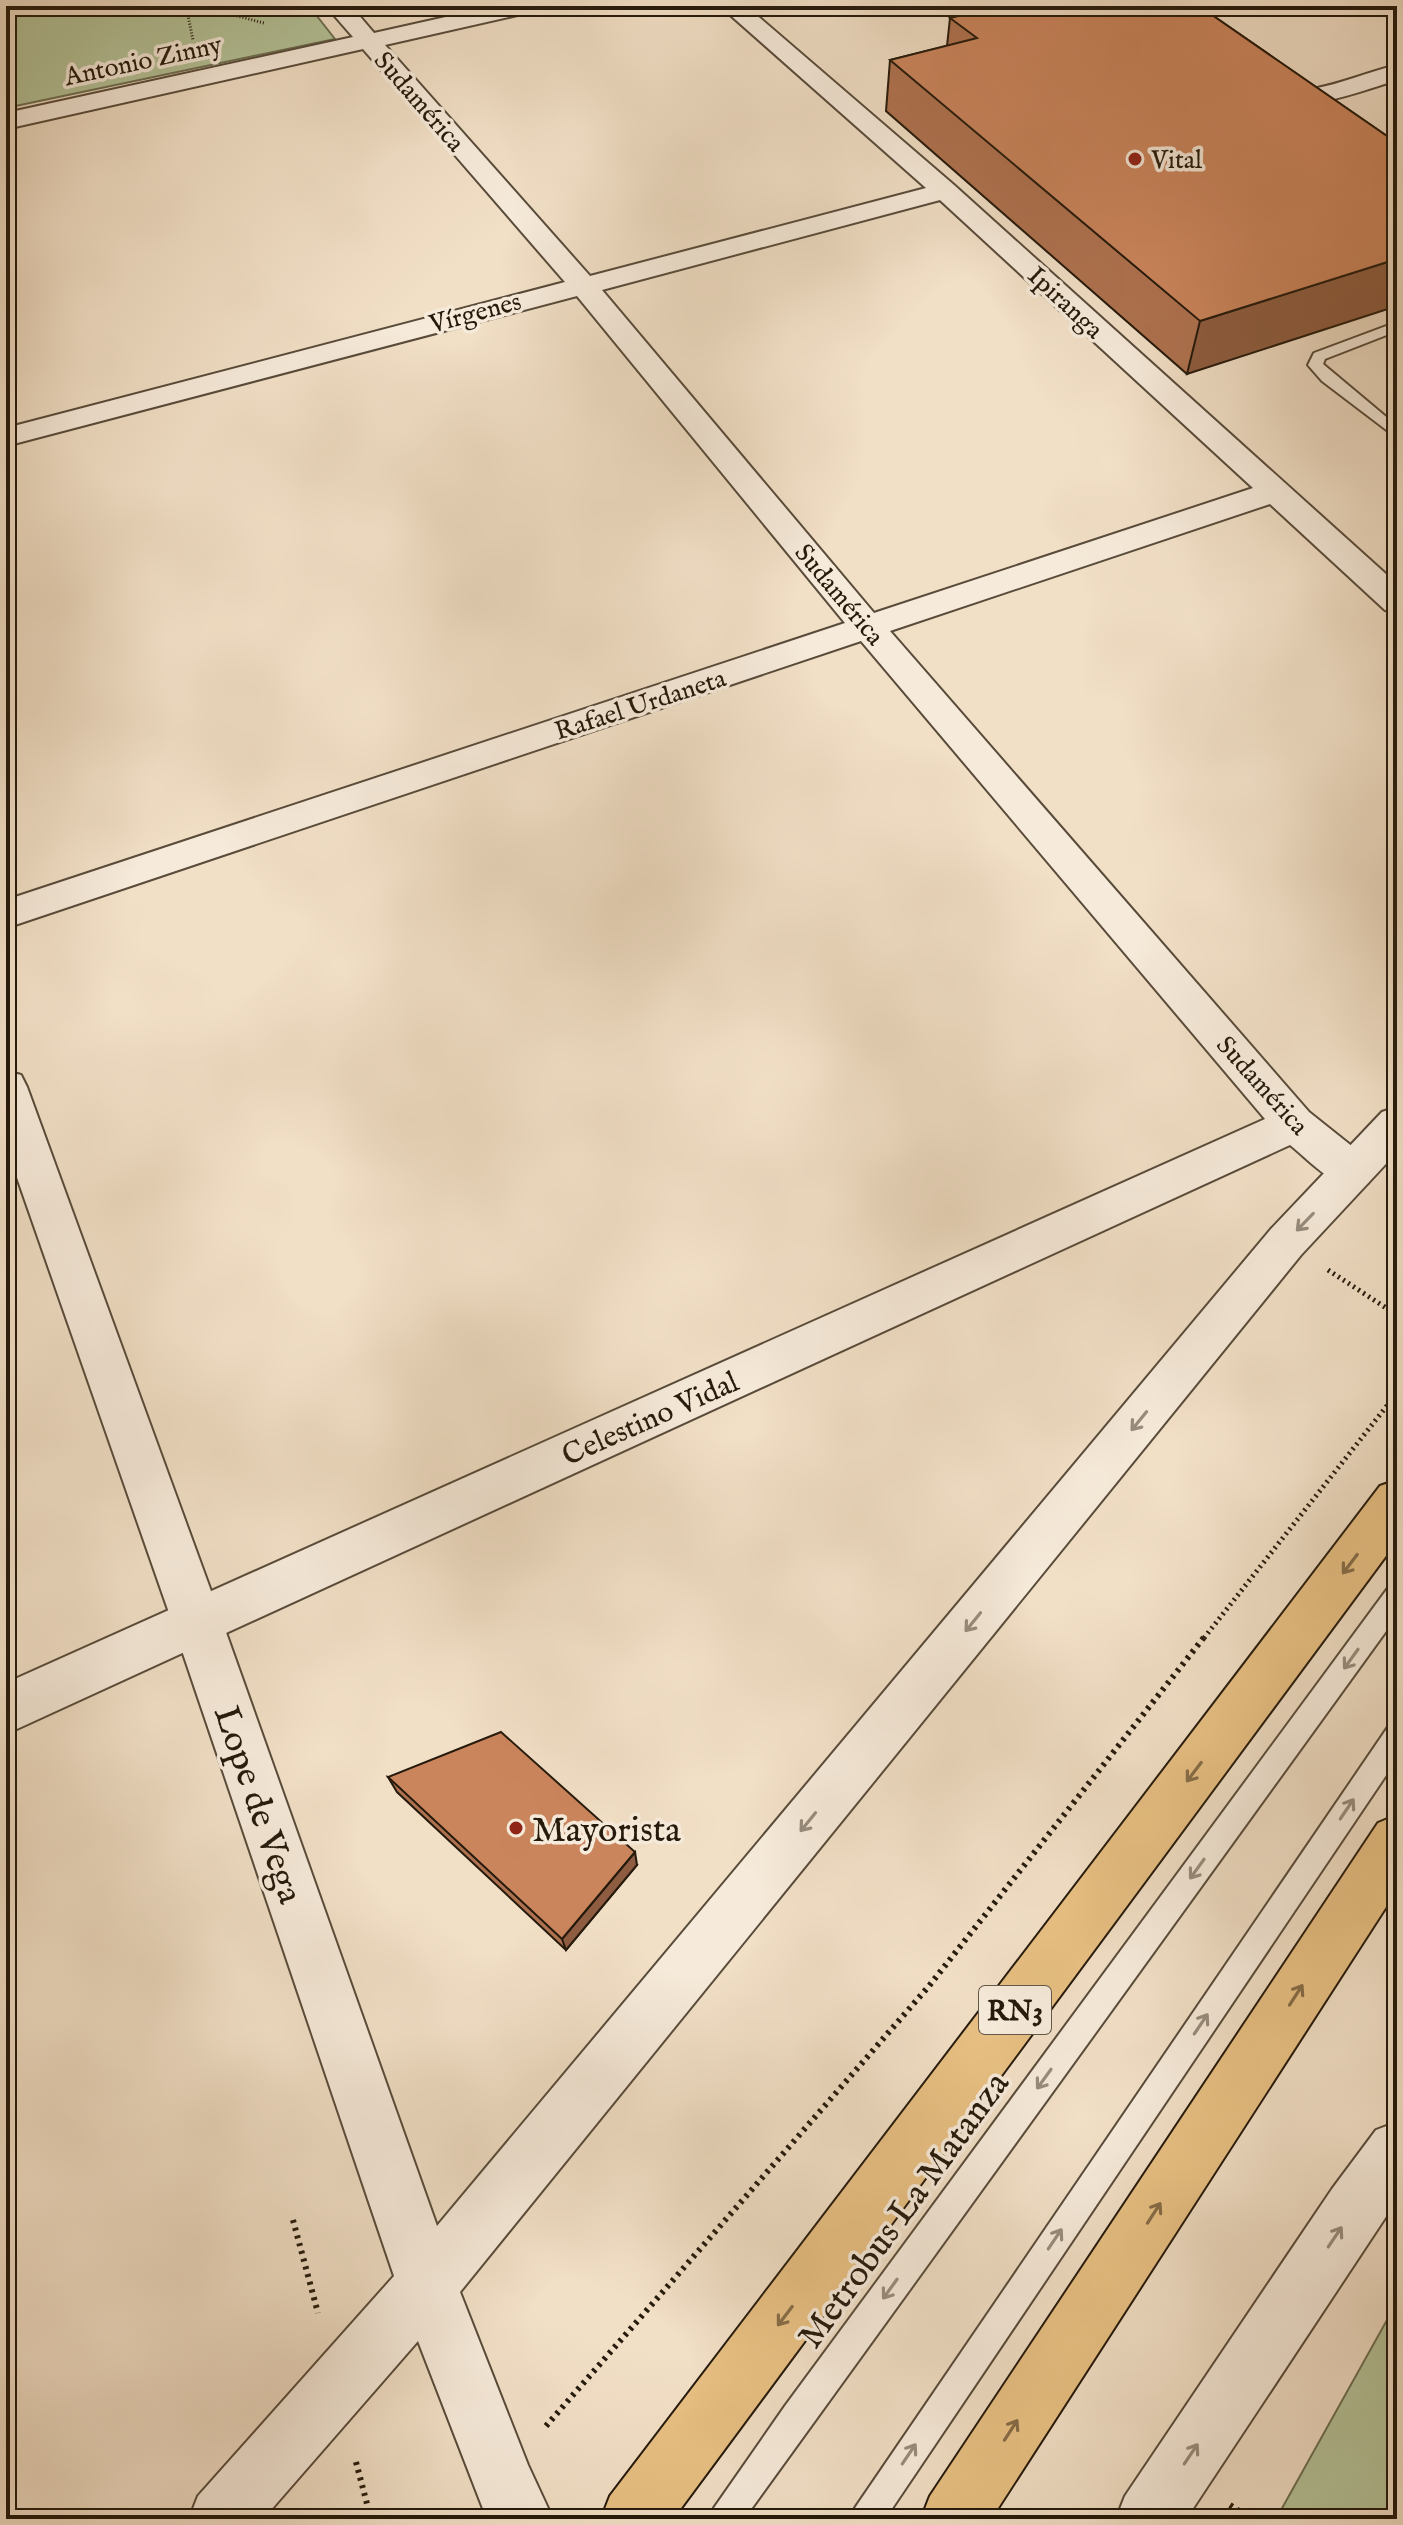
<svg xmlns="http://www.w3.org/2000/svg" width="1403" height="2525" font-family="'IM FELL English',serif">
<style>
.green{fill:#b4c399;stroke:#6c6e52;stroke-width:2}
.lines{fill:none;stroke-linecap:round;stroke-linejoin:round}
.service-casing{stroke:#584b3a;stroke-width:4}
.minor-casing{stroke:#584b3a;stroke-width:4}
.tertiary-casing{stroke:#584b3a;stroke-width:4}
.trunk-casing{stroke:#251a0c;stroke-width:4}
.path-far2{stroke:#251a0c;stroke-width:3;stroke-dasharray:1 2;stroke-linecap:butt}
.path-far1{stroke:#251a0c;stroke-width:5;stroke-dasharray:2 4;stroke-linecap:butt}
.path{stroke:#251a0c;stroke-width:6;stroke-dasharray:3 5;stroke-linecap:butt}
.service{fill:#f6eada;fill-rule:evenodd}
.minor{fill:#f6eada;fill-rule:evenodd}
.tertiary{fill:#f6eada;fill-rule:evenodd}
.trunk{fill:#e8c083;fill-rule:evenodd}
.wall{fill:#af7250;stroke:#251a0c;stroke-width:2}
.shaded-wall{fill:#8e5d41;stroke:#251a0c;stroke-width:2}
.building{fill:#cb855d;stroke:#251a0c;stroke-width:2}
.oneway{stroke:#988c7d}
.oneway2{stroke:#866d48}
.poi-dot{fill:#8f2418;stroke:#f6eada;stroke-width:3}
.labels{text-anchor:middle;stroke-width:7;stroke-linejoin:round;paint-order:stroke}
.far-street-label{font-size:26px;fill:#251a0c;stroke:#f6eada}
.far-poi-label{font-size:26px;fill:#251a0c;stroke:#f6eada;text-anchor:start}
.shield{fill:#f6eada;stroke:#64584a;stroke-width:2}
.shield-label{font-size:28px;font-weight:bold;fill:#251a0c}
.street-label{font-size:30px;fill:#251a0c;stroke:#f6eada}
.near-street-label{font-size:36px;fill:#251a0c;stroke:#f6eada}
.near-poi-label{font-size:36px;fill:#251a0c;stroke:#f6eada;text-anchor:start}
</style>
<rect width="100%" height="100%" fill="#f1dfc6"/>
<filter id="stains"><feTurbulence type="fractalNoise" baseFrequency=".0025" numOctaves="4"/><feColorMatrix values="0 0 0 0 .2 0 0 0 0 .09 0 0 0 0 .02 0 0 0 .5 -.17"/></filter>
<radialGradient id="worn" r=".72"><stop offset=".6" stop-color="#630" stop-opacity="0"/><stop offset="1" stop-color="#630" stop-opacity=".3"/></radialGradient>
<g class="green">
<path d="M6 6H309L335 39 6 108Z"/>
<path d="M1397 2302V2519H1276Z"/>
</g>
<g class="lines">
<defs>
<g id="service">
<path d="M1397 322V331L1325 359 1323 364 1397 426V438L1322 381 1308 365 1314 353Z"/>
<path d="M1397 1584V1616L744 2519H709L714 2508 785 2406 1388 1588Z"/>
<path d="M1397 1723V1759L885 2519H850L855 2508 1388 1727Z"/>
</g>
<g id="minor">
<path d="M326 6H351L374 33 495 6H539L535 11 385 45 590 276 926 188 720 6H746L954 185 1397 584V613L1385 610 1270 504 890 631 1309 1112 1368 1159 1374 1171 1368 1183C1337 1194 1313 1163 1290 1145L6 1734V1683L1265 1119 861 641 6 928V900L845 623 577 296 6 446V428L565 282 363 49 6 129V113L353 37ZM940 200 1253 488 874 613 602 290Z"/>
<path d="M1397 65V80C1350 95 1305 113 1255 100L1252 95 1255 90C1273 85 1293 92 1312 89 1341 84 1368 72 1397 65Z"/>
</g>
<g id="tertiary">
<path d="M6 1071 21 1075 27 1087 223 1624 437 2226 1271 1229 1382 1112 1397 1107V1152L1301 1255 460 2292 528 2465 553 2519H487L418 2341 263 2519H189L198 2496 394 2276 173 1624 6 1146Z"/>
<path d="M1397 2122V2200L1186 2519H1116L1125 2496 1332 2189 1376 2130Z"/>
</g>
<g id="trunk">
<path d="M1397 1480V1541L673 2519H601L610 2496 1380 1486Z"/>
<path d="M1397 1815V1890L991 2519H921L930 2496 1378 1823Z"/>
</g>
</defs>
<use href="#service" class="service-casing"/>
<use href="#minor" class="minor-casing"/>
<use href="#tertiary" class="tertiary-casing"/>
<use href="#trunk" class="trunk-casing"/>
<g class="path-far2">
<path d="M186 6 193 40"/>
<path d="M199 6 264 23"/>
</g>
<g class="path-far1">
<path d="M1328 1270 1397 1315"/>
<path d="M1204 1638 1397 1393"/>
</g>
<g class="path">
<path d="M293 2220 318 2313"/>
<path d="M546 2426 929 1986 1205 1636"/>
<path d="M356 2462 371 2519"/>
<path d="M1230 2505 1251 2519"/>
</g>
<use href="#service" class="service"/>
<use href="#minor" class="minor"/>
<use href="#tertiary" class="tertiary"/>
<use href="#trunk" class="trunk"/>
</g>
<g class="wall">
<path d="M972 6H1199L1397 143 1187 374 886 111 890 60 947 46 950 18 979 11Z"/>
<path d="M388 1777 637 1865 566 1950 397 1792Z"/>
</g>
<g class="shaded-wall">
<path d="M1397 259V306L1187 374 1200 321Z"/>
<path d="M635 1852 637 1865 566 1950 562 1939Z"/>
</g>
<g class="building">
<path d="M1000 6H1199L1397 143V259L1200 321 890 60 977 38 950 18Z"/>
<path d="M501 1732 635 1852 562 1939 388 1777Z"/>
</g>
<defs><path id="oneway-shaft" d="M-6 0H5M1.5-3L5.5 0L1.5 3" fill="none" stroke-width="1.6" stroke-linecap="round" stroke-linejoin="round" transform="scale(2)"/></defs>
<g class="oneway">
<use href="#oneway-shaft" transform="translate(1305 1222) rotate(134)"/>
<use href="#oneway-shaft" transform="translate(1139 1421) rotate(129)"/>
<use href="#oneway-shaft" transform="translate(973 1622) rotate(129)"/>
<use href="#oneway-shaft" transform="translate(1351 1659) rotate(126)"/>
<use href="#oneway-shaft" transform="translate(1347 1809) rotate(-56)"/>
<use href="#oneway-shaft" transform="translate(808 1822) rotate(129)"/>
<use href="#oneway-shaft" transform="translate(1197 1869) rotate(126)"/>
<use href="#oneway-shaft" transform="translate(1201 2024) rotate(-56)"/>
<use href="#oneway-shaft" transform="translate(1044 2079) rotate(126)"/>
<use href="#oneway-shaft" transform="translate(1335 2237) rotate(-56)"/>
<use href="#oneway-shaft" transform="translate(1055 2239) rotate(-56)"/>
<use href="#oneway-shaft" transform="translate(890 2289) rotate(126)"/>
<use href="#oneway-shaft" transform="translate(909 2454) rotate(-56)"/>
<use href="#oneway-shaft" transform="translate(1191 2454) rotate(-56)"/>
</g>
<g class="oneway2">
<use href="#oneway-shaft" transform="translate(1350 1564) rotate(127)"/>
<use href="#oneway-shaft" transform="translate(1194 1772) rotate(127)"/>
<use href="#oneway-shaft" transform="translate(1296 1995) rotate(-57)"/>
<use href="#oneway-shaft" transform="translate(1154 2213) rotate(-57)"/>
<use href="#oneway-shaft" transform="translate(785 2316) rotate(127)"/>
<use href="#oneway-shaft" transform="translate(1011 2430) rotate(-57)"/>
</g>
<g class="poi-dot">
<circle cx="1135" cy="159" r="8"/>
<circle cx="516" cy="1828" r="8"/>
</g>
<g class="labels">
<g class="far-street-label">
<text transform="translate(143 60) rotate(-12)" y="9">Antonio Zinny</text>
<text transform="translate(420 101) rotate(49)" y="9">Sudamérica</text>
<text transform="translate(1066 302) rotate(43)" y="9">Ipiranga</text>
<text transform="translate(475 312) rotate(-15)" y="9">Vírgenes</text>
<text transform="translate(840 594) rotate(50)" y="9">Sudamérica</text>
<text transform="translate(640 704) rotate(-18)" y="9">Rafael Urdaneta</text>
<text transform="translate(1263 1085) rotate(48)" y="9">Sudamérica</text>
</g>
<g class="far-poi-label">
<text x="1151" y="168">Vital</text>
</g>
<rect class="shield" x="979" y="1986" width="72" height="48" rx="6"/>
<g class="shield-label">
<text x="1015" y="2020">RN3</text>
</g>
<g class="street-label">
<text transform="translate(650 1418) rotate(-24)" y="10">Celestino Vidal</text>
</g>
<g class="near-street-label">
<text transform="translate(260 1804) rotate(71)" y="13">Lope de Vega</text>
<text transform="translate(902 2209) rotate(-54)" y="13">Metrobus La Matanza</text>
</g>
<g class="near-poi-label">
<text x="532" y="1841">Mayorista</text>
</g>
</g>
<rect width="1403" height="2525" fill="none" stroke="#f1dfc6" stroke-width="32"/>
<rect x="8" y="8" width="1387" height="2509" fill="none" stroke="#251a0c" stroke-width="4"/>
<rect x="16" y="16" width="1371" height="2493" fill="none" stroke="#251a0c" stroke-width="2"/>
<rect width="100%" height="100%" filter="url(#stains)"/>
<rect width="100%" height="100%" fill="url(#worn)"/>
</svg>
